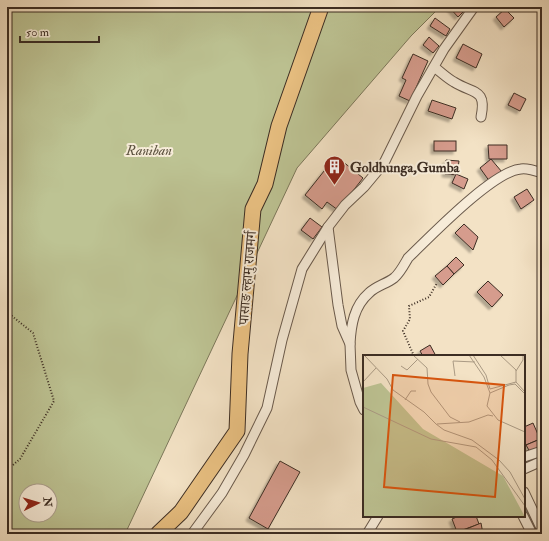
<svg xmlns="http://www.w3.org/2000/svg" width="549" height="541" font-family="'IM FELL Double Pica','Noto Serif Devanagari',serif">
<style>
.green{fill:#bdc393;stroke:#7c785b;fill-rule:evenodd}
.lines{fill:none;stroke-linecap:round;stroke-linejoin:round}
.stream{stroke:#798281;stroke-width:3}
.building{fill:#d69c8d;stroke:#3c2d23;filter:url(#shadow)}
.street-casing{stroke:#6a5a4c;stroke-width:11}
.primary-casing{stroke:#3c2d23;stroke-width:17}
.path{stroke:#3c2d23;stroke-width:2;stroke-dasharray:1 2;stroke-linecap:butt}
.street{stroke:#f7ecd9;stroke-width:9}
.primary{stroke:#eac182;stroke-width:15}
.labels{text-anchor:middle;stroke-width:4;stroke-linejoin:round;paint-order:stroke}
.park-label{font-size:14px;font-style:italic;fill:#5c523f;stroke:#f7ecd9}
.poi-label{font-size:14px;font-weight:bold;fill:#3c2d23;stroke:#f7ecd9;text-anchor:start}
.street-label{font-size:14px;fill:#3c2d23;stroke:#f7ecd9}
.inset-road{fill:none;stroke:#aa9a84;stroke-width:1}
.view{fill:#d7550e;fill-opacity:0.15;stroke:#d7550e;stroke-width:2}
.inset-edge{fill:none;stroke:#3c2d23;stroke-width:2}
</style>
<defs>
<filter id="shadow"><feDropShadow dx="-3" dy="3" stdDeviation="1" flood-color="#0004"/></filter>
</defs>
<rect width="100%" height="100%" fill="#f3e2c5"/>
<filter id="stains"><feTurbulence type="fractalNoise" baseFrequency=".005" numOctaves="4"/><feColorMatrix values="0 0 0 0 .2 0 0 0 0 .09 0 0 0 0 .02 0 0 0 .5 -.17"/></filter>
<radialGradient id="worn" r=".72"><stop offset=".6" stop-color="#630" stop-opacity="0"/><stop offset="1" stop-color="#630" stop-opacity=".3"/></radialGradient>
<path class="green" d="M7 7H440L411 36 297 168 125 534H7ZM26 491H50V515H26Z"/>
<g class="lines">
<g class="stream">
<path d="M524 462 540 457"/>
<path d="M524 504 538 534"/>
</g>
</g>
<g class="building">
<path d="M449 7H468L458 17Z"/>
<path d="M505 9 514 18 504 27 496 17Z"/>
<path d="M435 18 450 29 446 36 430 26Z"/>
<path d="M429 37 439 46 433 53 423 45Z"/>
<path d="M463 44 482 54 476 68 456 58Z"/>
<path d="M413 54 428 61 410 101 399 96 406 80 402 78Z"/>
<path d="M514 93 526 99 520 111 508 105Z"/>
<path d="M432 100 456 108 452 119 428 111Z"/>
<rect x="434" y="141" width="22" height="10"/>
<path d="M488 145H507V159H489Z"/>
<path d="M336 156 363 178 338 210 327 202 322 209 305 195Z"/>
<path d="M491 159 502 172 490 182 480 168Z"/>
<path d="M446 160 459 161 457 175 445 174Z"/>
<path d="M456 174 468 179 464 189 452 183Z"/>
<path d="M527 189 534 200 521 209 514 197Z"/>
<path d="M310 218 322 227 313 239 301 230Z"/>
<path d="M464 224 478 237 473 250 455 233Z"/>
<path d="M456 257 464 265 454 274 447 266Z"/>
<path d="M447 266 454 274 443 285 435 276Z"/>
<path d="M488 281 503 295 492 307 477 292Z"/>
<path d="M430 345 436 356H423L420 351Z"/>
<path d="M533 423 540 439 526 445 524 441V427Z"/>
<path d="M538 440 541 447 530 452 526 445Z"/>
<path d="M280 461 300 472 268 529 249 518Z"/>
<path d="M459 516H476L479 524 457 532 452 519Z"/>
<path d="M481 523 483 534H465L464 530Z"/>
</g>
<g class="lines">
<defs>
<g id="street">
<path d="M434 67C441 72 447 78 454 82 473 94 487 88 481 117"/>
<path d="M328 227 338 305 342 326 350 344 351 370 360 402 364 410"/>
<path d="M350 344C351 325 354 306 369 293 376 286 386 284 394 278 400 273 404 265 408 258 430 237 493 171 521 169 527 168 536 171 542 173"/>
<path d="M524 457 542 451"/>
<path d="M524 469 542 461"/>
<path d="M524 492 542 530"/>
<path d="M523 516 532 534"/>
<path d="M192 534 222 493 244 455 267 408 282 340 302 269 328 227 345 205 364 187 384 163 417 96 444 49 474 7"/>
<path d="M367 534 378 516"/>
</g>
<path id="primary" d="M158 534 181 512 237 431 240 354 253 209 265 184 279 126 321 7"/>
</defs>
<use href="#street" class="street-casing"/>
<use href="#primary" class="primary-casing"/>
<g class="path">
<path d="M7 312 33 333 54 401 20 459 7 470"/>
<path d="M414 356 403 331 410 319 409 306 429 297 437 283"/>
</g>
<use href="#street" class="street"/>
<use href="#primary" class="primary"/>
</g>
<defs>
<symbol id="building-pin" viewBox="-11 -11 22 30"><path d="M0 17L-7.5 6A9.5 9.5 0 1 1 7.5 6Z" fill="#8f2418" stroke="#f7ecd9"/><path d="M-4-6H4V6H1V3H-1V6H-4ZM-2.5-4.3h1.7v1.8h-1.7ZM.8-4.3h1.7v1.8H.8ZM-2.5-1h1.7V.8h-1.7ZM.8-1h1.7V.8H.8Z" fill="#fff"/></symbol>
</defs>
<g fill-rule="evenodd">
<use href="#building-pin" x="322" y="154" width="25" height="34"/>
</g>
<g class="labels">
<g class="park-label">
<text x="149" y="155">Raniban</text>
</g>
<g class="poi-label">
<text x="350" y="172">Goldhunga,Gumba</text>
</g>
<g class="street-label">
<text transform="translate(247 278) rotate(-85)" y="5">पासाङ ल्हामु राजमर्ग</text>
</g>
</g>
<g transform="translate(363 355)">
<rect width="162" height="162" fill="#f3e2c5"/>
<path d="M18 28 60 74 140 121 162 162H0V33Z" fill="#bdc393"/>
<path class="inset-road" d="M1 0 24 24 30 35 61 57 73 69 81 75 109 85 136 105 147 117 162 144M50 0 64 13 65 29 68 37 87 62 97 67M106 0 121 22 127 38M110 0 123 20 127 34 153 27M137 0 153 15V27L162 37M38 11 44 15 55 4M153 16 160 5V0M92 21 90 6 112 7M0 27 13 13M162 39 152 29 146 30 127 38 124 51 135 65 162 77M42 45 48 36H53M0 52 68 84 113 92 129 105 162 151M74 69 106 67 125 60 130 61"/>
<path class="view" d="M30 20 141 30 132 142 21 132Z"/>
<rect width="162" height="162" class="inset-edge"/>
</g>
<rect width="549" height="541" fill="none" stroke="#f3e2c5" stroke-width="24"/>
<rect x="8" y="8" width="533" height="525" fill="none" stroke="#3c2d23" stroke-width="2"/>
<rect x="12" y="12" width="525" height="517" fill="none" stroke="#3c2d23"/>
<g transform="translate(38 503) rotate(85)"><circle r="19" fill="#f7ecd9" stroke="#aca090"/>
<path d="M0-3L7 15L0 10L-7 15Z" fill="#8f2418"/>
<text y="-6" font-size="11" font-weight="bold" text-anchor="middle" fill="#3c2d23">N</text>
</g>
<path d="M20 36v6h79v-6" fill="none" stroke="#3c2d23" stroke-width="2"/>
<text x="26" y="36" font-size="12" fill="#3c2d23" stroke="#f7ecd9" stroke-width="3" paint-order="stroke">50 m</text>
<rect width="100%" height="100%" filter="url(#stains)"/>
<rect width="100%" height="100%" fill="url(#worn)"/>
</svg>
